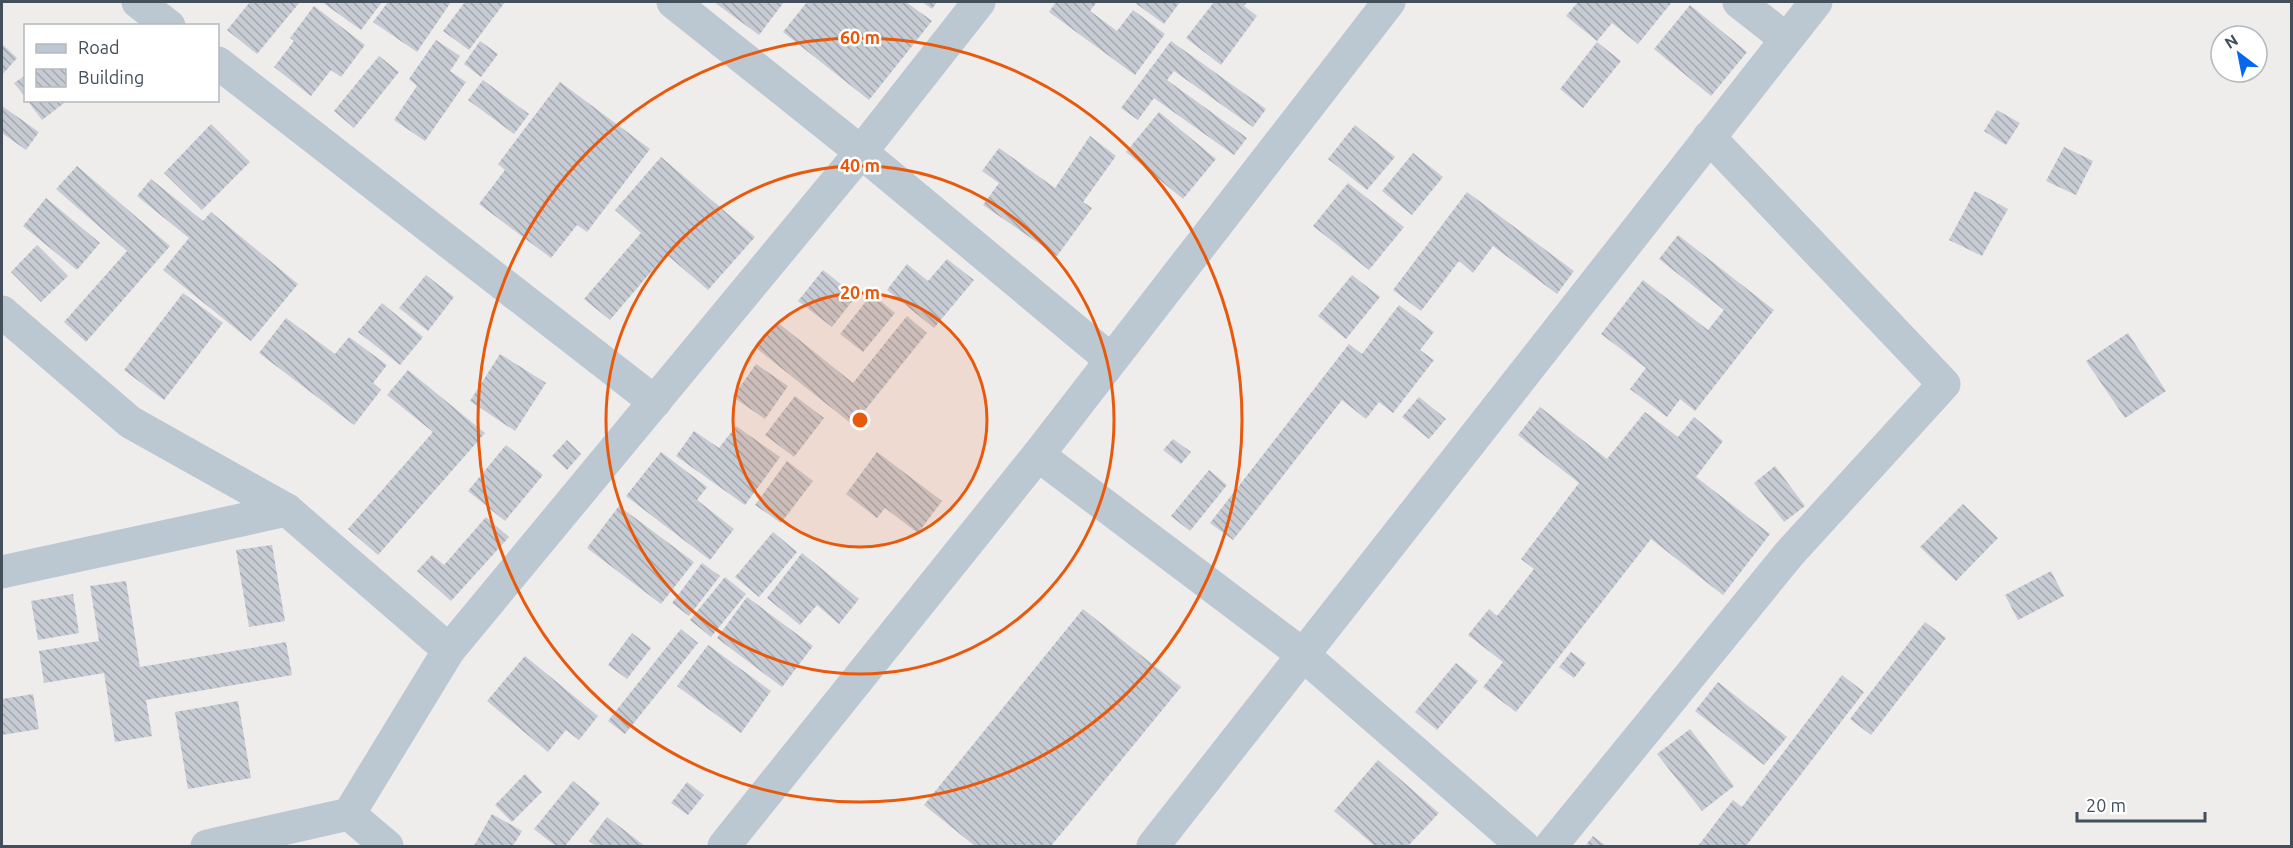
<svg xmlns="http://www.w3.org/2000/svg" width="2293" height="848" font-family="Ubuntu,sans-serif">
<style>
.building{fill:url(#building-back-hatch)}
.lines{fill:none;stroke-linecap:round;stroke-linejoin:round}
.minor{stroke:#bbc7d1;stroke-width:33}
.ring{fill:none;stroke:#e8590c;stroke-width:3}
.centre{fill:#e8590c;stroke:#fff;stroke-width:3}
.ring-label{font-size:18px;text-anchor:middle;font-weight:bold;fill:#e8590c;stroke:#fff;stroke-width:5;stroke-linejoin:round;paint-order:stroke}
</style>
<defs>
<pattern id="building-back-hatch" width="6" height="6" patternUnits="userSpaceOnUse" patternTransform="scale(1.5)"><rect width="6" height="6" fill="#c7cbd3"/><path d="M-1 5l2 2M0 0l6 6M5-1l2 2" fill="none" stroke="#a3a7ae"/></pattern>
</defs>
<rect width="100%" height="100%" fill="#efecec"/>
<g class="building">
<path d="M250 2H300L257 54 227 30Z"/>
<path d="M322 2H382L361 30Z"/>
<path d="M388 2H451L417 52 373 22Z"/>
<path d="M465 2H505L469 50 443 31Z"/>
<path d="M714 2H784L759 35Z"/>
<path d="M807 2H906L932 21 869 100 783 32Z"/>
<path d="M922 2H937L932 9Z"/>
<path d="M1056 2H1097L1090 11 1117 31 1133 10 1165 34 1135 75 1049 12Z"/>
<path d="M1134 2H1180L1164 24Z"/>
<path d="M1214 2H1247L1244 6 1257 16 1221 65 1186 38Z"/>
<path d="M1578 2H1672L1638 44 1612 23 1597 41 1566 16Z"/>
<path d="M1690 5 1747 52 1711 96 1654 49Z"/>
<path d="M314 6 365 45 341 77 331 70 311 96 274 67 294 41 290 38Z"/>
<path d="M436 40 460 56 450 71 466 82 425 141 394 120 417 86 409 79Z"/>
<path d="M480 41 498 54 481 77 464 64Z"/>
<path d="M1171 41 1266 109 1253 127 1174 71 1167 80 1247 138 1234 155 1154 98 1138 120 1121 108Z"/>
<path d="M1597 42 1621 61 1583 108 1560 89Z"/>
<path d="M2 44 17 58 2 75Z"/>
<path d="M379 56 399 72 354 128 334 111Z"/>
<path d="M26 75V98L14 83Z"/>
<path d="M483 80 529 114 514 134 468 100Z"/>
<path d="M560 82 650 149 587 232 577 225 551 258 479 204 505 170 498 164Z"/>
<path d="M27 100H68L42 120Z"/>
<path d="M2 106 39 132 26 150 2 133Z"/>
<path d="M1997 110 2020 123 2006 145 1984 131Z"/>
<path d="M1159 112 1216 159 1183 199 1126 152Z"/>
<path d="M211 124 250 162 202 210 164 173Z"/>
<path d="M1355 125 1395 157 1367 190 1328 159Z"/>
<path d="M1090 136 1116 156 1083 202 1092 208 1057 256 983 205 999 183 982 171 999 148 1055 188Z"/>
<path d="M2064 147 2093 161 2076 195 2046 181Z"/>
<path d="M1413 153 1443 177 1412 215 1382 191Z"/>
<path d="M661 157 755 237 708 290 666 254 610 320 584 299 641 233 615 210Z"/>
<path d="M77 166 170 246 86 342 64 322 127 251 56 189Z"/>
<path d="M151 179 203 221 211 212 298 284 251 341 163 270 189 238 137 196Z"/>
<path d="M1348 183 1404 227 1369 270 1313 226Z"/>
<path d="M1975 191 2008 209 1982 256 1949 240Z"/>
<path d="M1467 192 1574 271 1557 294 1493 246 1473 273 1459 261 1421 311 1393 290Z"/>
<path d="M46 198 100 243 77 270 23 226Z"/>
<path d="M1678 235 1774 310 1695 411 1680 399 1667 417 1630 389 1646 368 1601 334 1643 280 1708 330 1724 310 1659 259Z"/>
<path d="M37 245 68 276 41 302 11 272Z"/>
<path d="M947 259 974 280 934 328 887 290 907 264 928 281Z"/>
<path d="M823 270 856 296 832 327 798 301Z"/>
<path d="M426 275 454 297 428 331 399 308Z"/>
<path d="M1352 275 1380 297 1346 339 1318 316Z"/>
<path d="M183 293 223 323 164 400 124 370Z"/>
<path d="M872 294 895 313 863 352 840 334Z"/>
<path d="M382 303 423 337 400 365 358 332Z"/>
<path d="M1399 305 1434 332 1420 350 1434 360 1393 413 1379 402 1366 419 1342 400 1233 540 1210 523 1349 344 1362 354Z"/>
<path d="M907 316 927 333 853 425 756 348 777 322 853 383Z"/>
<path d="M286 318 335 354 349 337 387 365 373 383 381 390 354 425 259 353Z"/>
<path d="M2128 333 2166 391 2125 418 2086 361Z"/>
<path d="M500 354 546 383 515 431 470 401Z"/>
<path d="M756 364 788 386 765 419 733 397Z"/>
<path d="M408 370 485 433 378 555 348 529 433 432 387 395Z"/>
<path d="M795 396 824 418 794 457 765 435Z"/>
<path d="M1419 397 1446 419 1429 439 1402 417Z"/>
<path d="M1540 407 1607 459 1645 412 1678 437 1694 417 1723 441 1696 477 1770 534 1723 595 1651 539 1516 712 1483 687 1503 662 1468 635 1489 609 1497 616 1534 569 1521 559 1579 483 1518 435Z"/>
<path d="M736 426 780 457 745 505 676 456 694 431 719 448Z"/>
<path d="M1173 439 1191 452 1181 464 1163 450Z"/>
<path d="M567 440 581 454 567 470 552 456Z"/>
<path d="M506 445 543 475 505 521 468 491Z"/>
<path d="M661 452 707 487 697 500 734 529 710 560 626 496Z"/>
<path d="M877 452 942 501 918 533 885 508 877 518 846 494Z"/>
<path d="M787 461 813 481 781 523 755 505Z"/>
<path d="M1775 466 1805 506 1784 522 1754 483Z"/>
<path d="M1209 470 1227 485 1190 531 1171 516Z"/>
<path d="M1963 504 1998 538 1956 581 1920 547Z"/>
<path d="M619 506 694 562 661 604 587 548Z"/>
<path d="M486 517 509 537 451 601 417 571 432 555 444 565Z"/>
<path d="M773 532 797 552 759 597 735 577Z"/>
<path d="M272 545 285 621 249 627 236 550Z"/>
<path d="M802 553 859 599 839 624 817 605 800 625 767 598Z"/>
<path d="M702 563 720 576 689 616 672 603Z"/>
<path d="M2051 571 2064 596 2018 620 2005 595Z"/>
<path d="M725 577 746 594 711 637 690 620Z"/>
<path d="M126 581 140 667 286 642 292 675 146 700 152 736 115 742 104 673 44 683 39 651 99 641 90 586Z"/>
<path d="M73 594 79 633 38 640 31 601Z"/>
<path d="M747 597 813 646 782 687 717 638Z"/>
<path d="M1083 609 1181 687 1051 846H975L924 805Z"/>
<path d="M1925 622 1946 638 1871 735 1850 719Z"/>
<path d="M681 629 698 643 625 734 608 721Z"/>
<path d="M632 633 651 648 627 679 608 665Z"/>
<path d="M708 645 771 691 741 733 677 686Z"/>
<path d="M1571 652 1586 663 1574 678 1559 667Z"/>
<path d="M525 656 598 716 579 740 566 730 548 752 487 701Z"/>
<path d="M1456 663 1478 681 1437 730 1415 712Z"/>
<path d="M1842 675 1864 692 1746 846H1698L1733 800 1742 807Z"/>
<path d="M1718 682 1787 737 1764 765 1695 711Z"/>
<path d="M33 694 39 729 2 735V699Z"/>
<path d="M238 701 251 778 188 789 175 712Z"/>
<path d="M1690 729 1734 786 1702 811 1657 754Z"/>
<path d="M1378 760 1439 813 1408 846H1375L1334 811Z"/>
<path d="M525 774 542 792 512 822 495 805Z"/>
<path d="M573 781 600 803 565 846H556L534 829Z"/>
<path d="M687 782 704 795 688 815 671 803Z"/>
<path d="M492 814 522 831 513 846H474Z"/>
<path d="M607 817 645 846H596L589 841Z"/>
<path d="M1593 836 1606 846H1585Z"/>
</g>
<g class="lines">
<g class="minor">
<path d="M138 2 169 26"/>
<path d="M673 2 861 152 1111 360"/>
<path d="M1739 2 1786 39"/>
<path d="M218 63 655 402"/>
<path d="M2 312 130 422 287 510 449 650 861 152 979 2"/>
<path d="M1038 455 1302 654 1523 846"/>
<path d="M2 572 287 510"/>
<path d="M349 814 387 846"/>
<path d="M207 846 349 814 449 650"/>
<path d="M724 846 1038 455 1389 2"/>
<path d="M1153 846 1816 2"/>
<path d="M1551 846 1789 554 1944 384 1709 137"/>
</g>
</g>
<circle cx="860" cy="420" r="127" fill="#e8590c" fill-opacity=".12"/>
<g class="ring">
<circle cx="860" cy="420" r="127"/>
<circle cx="860" cy="420" r="254"/>
<circle cx="860" cy="420" r="382"/>
</g>
<circle cx="860" cy="420" r="9" class="centre"/>
<g class="ring-label">
<text x="860" y="44">60 m</text>
<text x="860" y="172">40 m</text>
<text x="860" y="299">20 m</text>
</g>
<rect width="2293" height="848" fill="none" stroke="#434f5b" stroke-width="6"/>
<rect x="24" y="24" width="195" height="78" fill="#ffffff" stroke="#b4b9bd" stroke-width="1.5"/>
<rect x="36" y="44" width="30" height="9" fill="#bbc7d1" stroke="#b4b9bd" stroke-width="1.5"/>
<text x="78" y="54" font-size="18" fill="#434f5b">Road</text>
<rect x="36" y="69" width="30" height="18" fill="url(#building-back-hatch)" stroke="#b4b9bd" stroke-width="1.5"/>
<text x="78" y="84" font-size="18" fill="#434f5b">Building</text>
<g transform="translate(2239 54) rotate(328)"><circle r="28" fill="#ffffff" stroke="#b4b9bd" stroke-width="1.5"/>
<path d="M0-4.5L10 22L0 15L-10 22Z" fill="#0767ee"/>
<text y="-9" font-size="16" font-weight="bold" text-anchor="middle" fill="#434f5b">N</text>
</g>
<path d="M2077 812v9h128v-9" fill="none" stroke="#434f5b" stroke-width="3"/>
<text x="2086" y="812" font-size="18" fill="#434f5b" stroke="#ffffff" stroke-width="4.5" paint-order="stroke">20 m</text>
</svg>
